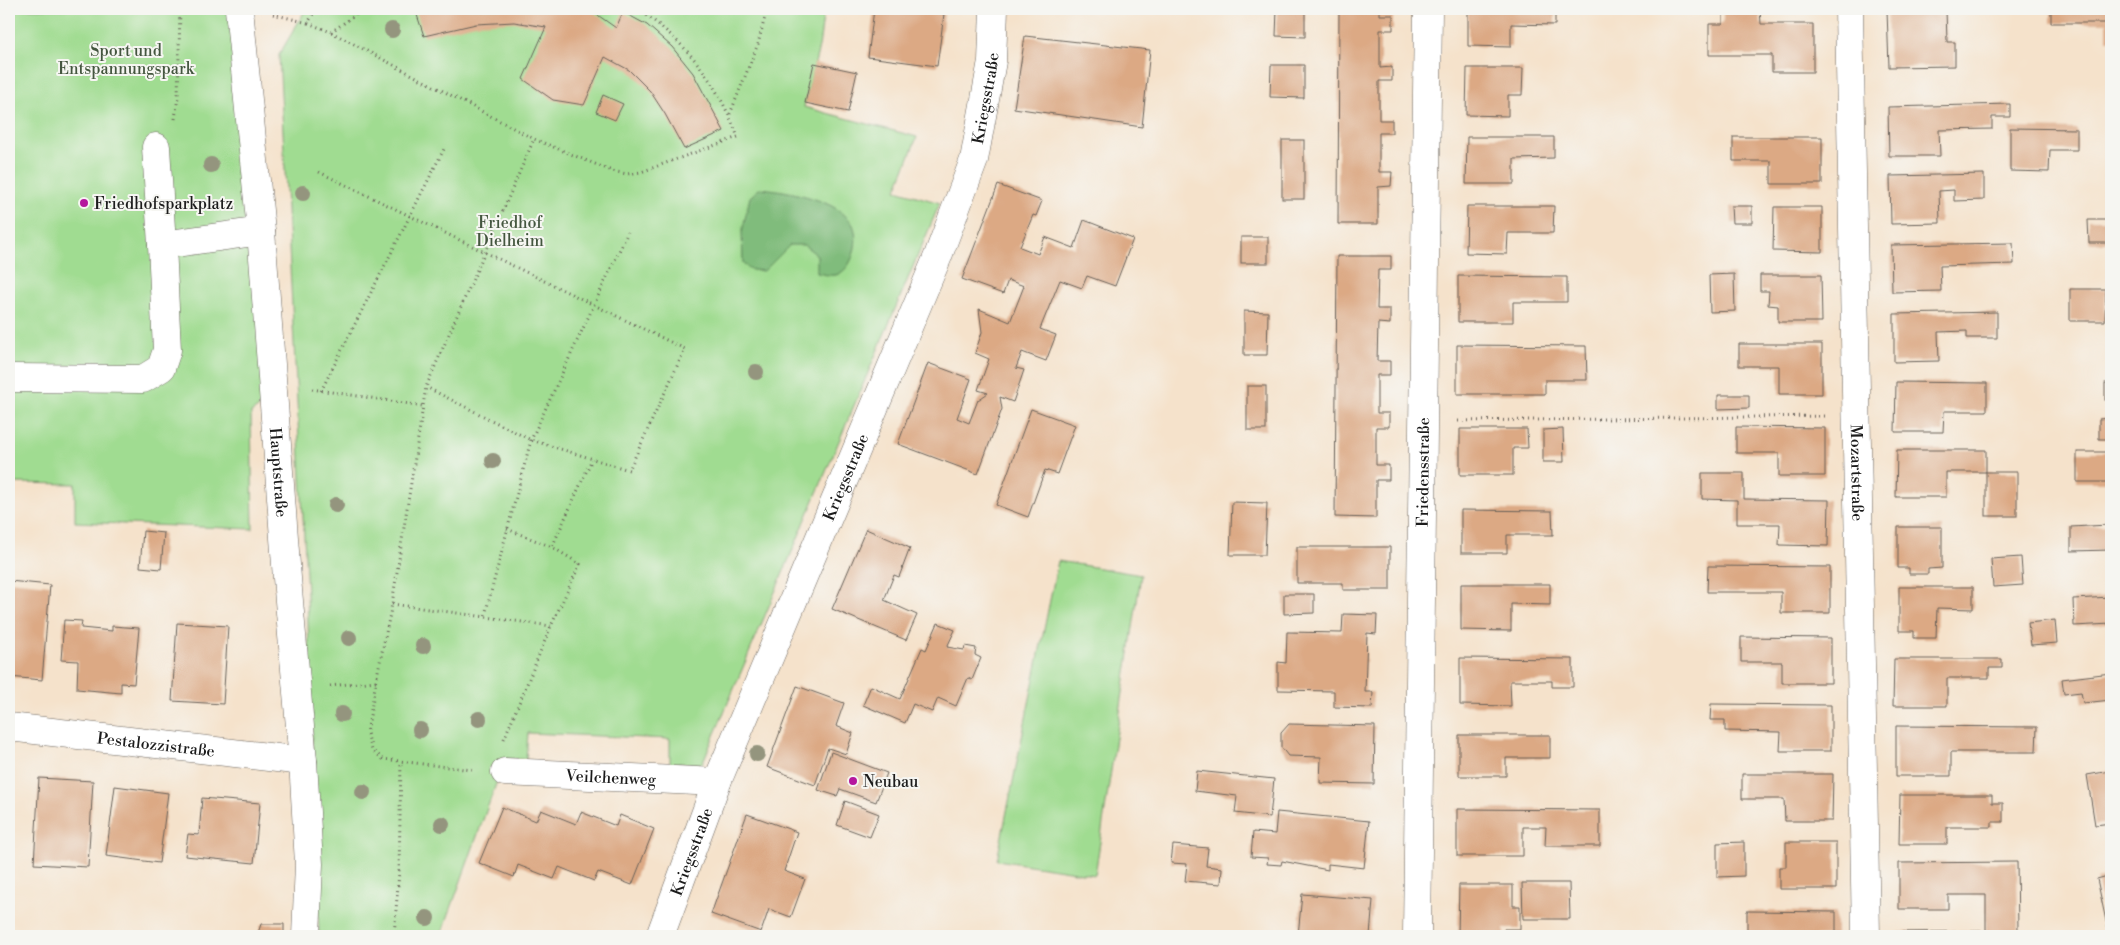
<svg xmlns="http://www.w3.org/2000/svg" width="2120" height="945" font-family="'Libre Bodoni',serif">
<style>
.green{fill:#a0dc91;stroke:#5e7c56}
.forest{fill:#80bc7b;stroke:#4e6c4c}
.building{fill:#dca984}
.lines{fill:none;stroke-linecap:round;stroke-linejoin:round}
.minor-casing{stroke:#686159;stroke-width:29}
.path{stroke:#686159;stroke-width:3;stroke-dasharray:1 4;stroke-linecap:butt}
.minor{stroke:#fff;stroke-width:28}
.tree{fill:#94957e}
.poi-dot{fill:#b5179e;stroke:#f6f6f2;stroke-width:2}
.labels{text-anchor:middle;stroke-width:4;stroke-linejoin:round;paint-order:stroke}
.park-label{font-size:16px;fill:#44563f;stroke:#f6f6f2}
.street-label{font-size:16px;fill:#1c1c1c;stroke:#f6f6f2}
.poi-label{font-size:16px;fill:#1c1c1c;stroke:#f6f6f2;text-anchor:start}
</style>
<rect width="100%" height="100%" fill="#f6f6f2"/>
<filter id="ink" filterUnits="userSpaceOnUse"><feTurbulence type="fractalNoise" baseFrequency=".02" numOctaves="2"/><feDisplacementMap in="SourceGraphic" scale="10" xChannelSelector="R" yChannelSelector="G"/><feConvolveMatrix kernelMatrix="1 2 1 2 8 2 1 2 1" color-interpolation-filters="sRGB"/></filter>
<filter id="wash" filterUnits="userSpaceOnUse"><feTurbulence type="fractalNoise" baseFrequency=".0096" numOctaves="4" result="noise"/><feDisplacementMap in="SourceGraphic" scale="20" xChannelSelector="R" yChannelSelector="G"/><feGaussianBlur stdDeviation="1.12" result="paint"/><feColorMatrix in="noise" values="0 0 0 0 0 0 0 0 0 0 0 0 0 0 0 0 0 1.4 0 .05"/><feComposite in="paint" operator="in"/></filter>
<g filter="url(#wash)">
<rect width="100%" height="100%" fill="#f5e2cb"/>
<g class="green">
<path d="M9 9H239L274 396 251 413 253 529 75 522V484L9 483Z"/>
<path d="M306 9H824L819 47 804 107 917 137 896 190 940 203 702 764 670 763V739L528 733 526 759H505L441 936H319L307 594 279 55Z"/>
<path d="M1058 561 1141 575 1095 875 997 860Z"/>
</g>
<path class="forest" d="M760 188C784 190 820 197 840 211 844 214 851 221 853 225 860 240 853 270 836 275 830 276 823 274 817 273V255L804 245H790L764 271 752 270 743 264 742 232 750 197Z"/>
<g id="blocks">
<g class="building">
<path d="M415 9H581L592 11 616 28 623 12 647 25 672 47 693 73 724 131 684 149 665 114 650 91 629 70 605 57 584 105 553 100 523 79 546 27 514 22 476 24 424 36Z"/>
<path d="M874 9H903L944 14 937 66 868 57Z"/>
<path d="M1277 9H1305V37L1276 36Z"/>
<path d="M1339 9H1380V15H1393V30H1380V68L1392 67V81H1379V120H1392V133H1379V172H1392L1391 186 1378 187V224H1338Z"/>
<path d="M1468 9H1555V25L1511 24V47L1468 46Z"/>
<path d="M1723 9H1760L1761 24H1813V72H1772V55H1709V24H1723Z"/>
<path d="M2051 9H2111V40H2107V23H2051Z"/>
<path d="M1946 10 1947 42H1955V66L1889 67 1887 11Z"/>
<path d="M1025 36 1150 50 1142 127 1014 108Z"/>
<path d="M814 63 857 72 848 112 805 103Z"/>
<path d="M1271 65H1304V98L1270 97Z"/>
<path d="M1467 68H1523L1522 95H1508V116L1466 115Z"/>
<path d="M603 95 623 104 615 120 596 112Z"/>
<path d="M2010 104V117H1992V129L1939 130 1940 156H1889L1888 107Z"/>
<path d="M2010 128 2077 129V150H2050L2049 172 2010 171Z"/>
<path d="M1467 137H1554V158L1514 159V184H1466Z"/>
<path d="M1733 137H1822V184H1771V161H1733Z"/>
<rect x="1282" y="140" width="22" height="59"/>
<path d="M1984 174V200L1954 201V190L1939 191 1940 223 1891 224 1890 176Z"/>
<path d="M998 185 1042 201 1036 216 1033 215 1020 247 1038 254 1045 237 1074 248 1084 220 1133 239 1115 286 1087 276 1082 288 1060 280 1040 329 1056 335 1046 361 1022 352 1016 368 1024 370 1013 402 1000 397 1002 409 978 474 898 444 928 363 971 379 957 418 969 423 978 400 988 393 978 390 989 359 975 353 982 332 979 309 1010 322 1024 286 1008 280 1003 294 962 279Z"/>
<path d="M1467 206H1554L1553 233H1508L1507 254 1466 253Z"/>
<path d="M1731 206H1752V223H1732Z"/>
<path d="M1774 207H1822V252L1773 251Z"/>
<path d="M2088 220H2111V243H2089Z"/>
<rect x="1241" y="237" width="27" height="26"/>
<path d="M2013 243 2014 264 1940 266 1941 291 1892 292 1891 245Z"/>
<path d="M1337 256H1391V270H1378L1377 309H1390V324L1378 323 1377 361H1390V375H1377V413H1389V427H1376V465H1389V480H1376V518L1335 517Z"/>
<path d="M1734 274 1735 311 1710 312 1709 275Z"/>
<path d="M1760 275H1821L1822 322H1778V306L1768 305 1769 291H1760Z"/>
<path d="M1458 276 1567 277V302H1513V322H1458Z"/>
<path d="M2070 289H2106L2105 321H2070Z"/>
<path d="M1244 311 1268 312 1267 355H1244Z"/>
<path d="M1997 312V338H1967V331L1938 332 1939 361 1894 362V314Z"/>
<path d="M1739 344H1822V394H1779V366H1739Z"/>
<path d="M1457 345 1586 346 1587 380H1545V394H1457Z"/>
<path d="M1896 382 1987 383V411H1944L1943 432H1895Z"/>
<rect x="2105" y="383" width="6" height="17"/>
<rect x="1247" y="386" width="19" height="44"/>
<path d="M1718 395H1749V408L1718 409Z"/>
<path d="M1031 409 1075 425 1057 474 1045 470 1028 517 996 505Z"/>
<path d="M2111 418V439H2099V419Z"/>
<path d="M1736 427 1825 428V476H1779V453H1736Z"/>
<path d="M1460 429H1527L1528 448H1513V475H1460Z"/>
<path d="M1563 429 1564 462H1543V430Z"/>
<path d="M1897 450H1986V472H1946V497H1896Z"/>
<rect x="2077" y="452" width="34" height="30"/>
<rect x="1986" y="472" width="31" height="44"/>
<path d="M1702 473H1744V499L1829 500 1828 546 1779 545 1780 524H1737V500L1702 499Z"/>
<path d="M1232 502 1267 503 1265 555H1230Z"/>
<path d="M1461 510 1552 511 1553 535H1507V553H1461Z"/>
<path d="M2108 525H2111V550L2071 551V527Z"/>
<path d="M1898 527H1942V568L1928 569V574H1909V568H1898Z"/>
<path d="M866 529 910 548 899 577 894 575 884 600 917 615 906 640 832 609Z"/>
<path d="M143 531 164 533 161 569 140 567Z"/>
<path d="M1297 547H1390V590H1343V583H1297Z"/>
<path d="M2021 557 2023 585 1993 587 1991 559Z"/>
<path d="M1708 566 1830 567V613H1781V592H1707Z"/>
<path d="M9 581 50 585 42 680 9 677Z"/>
<path d="M1461 584H1550V605L1511 604V631L1461 630Z"/>
<path d="M1899 587H1973V609L1937 608 1936 638H1914V631H1899Z"/>
<path d="M1284 594H1314V613L1284 614Z"/>
<path d="M2111 597V624L2074 626 2073 599Z"/>
<path d="M1343 614 1377 615 1376 634 1367 633 1365 692H1373L1372 708 1334 707V691L1278 690V662L1286 663 1287 632 1342 633Z"/>
<path d="M64 620 82 621 81 628 112 631V626L139 628 134 684 121 683V693L77 689 78 661 61 660Z"/>
<path d="M2055 620 2057 643 2031 645 2028 623Z"/>
<path d="M177 623 228 626 223 704 172 701Z"/>
<path d="M938 623 955 630 947 647 964 650 965 646 976 648 975 655 981 658 972 680 968 678 956 706 938 698 932 712 913 704 905 723 863 705 871 686 900 699 922 648 926 650Z"/>
<path d="M1741 637 1831 638V683H1782V662H1741Z"/>
<path d="M1460 658 1573 659V687H1552V681H1510L1511 706 1460 705Z"/>
<path d="M1894 659H2002V668H1989V678H1947V706H1893Z"/>
<path d="M2111 673V700L2083 703 2081 692 2064 694 2062 679Z"/>
<path d="M797 686 844 703 836 726 853 733 846 754 828 748 815 785 767 767Z"/>
<path d="M1711 704 1831 705V751H1780L1781 732 1725 731V720H1710Z"/>
<path d="M1289 724 1375 726 1374 784 1320 783 1321 757 1288 756 1281 747V733Z"/>
<path d="M1896 726 2037 727 2036 752H1951V776H1896Z"/>
<path d="M1459 735H1550V758H1506V776H1459Z"/>
<path d="M831 752 887 773 876 802 840 789 837 796 818 790Z"/>
<path d="M1197 771 1274 779 1270 817 1235 813 1237 796 1195 791Z"/>
<path d="M2110 771 2111 823 2095 825 2087 775Z"/>
<path d="M1742 774H1833L1832 821H1785L1784 799H1742Z"/>
<path d="M39 778 93 781 88 867 34 864Z"/>
<path d="M115 786 168 793 159 863 106 856Z"/>
<path d="M1900 795H1992V803H2003V822H1992V827H1947V844H1899Z"/>
<path d="M202 798 260 803 254 863 185 856 188 834 199 835Z"/>
<path d="M845 801 879 814 870 837 837 825Z"/>
<path d="M502 807 536 821 541 810 576 824 581 812 616 826 620 815 654 829 632 885 598 872 594 881 559 867 554 879 518 865 514 877 479 863Z"/>
<path d="M1457 809 1600 810V846H1545L1546 827H1523V856H1457Z"/>
<path d="M1277 812 1369 821 1364 868 1328 864V870L1282 861 1281 865 1267 864 1268 858 1251 857 1253 832 1275 834Z"/>
<path d="M747 814 797 832 784 871 805 879 791 917 769 909 761 932 711 914Z"/>
<path d="M1744 842V876L1717 877V843Z"/>
<path d="M1786 842H1836V889H1779V867H1786Z"/>
<path d="M1173 845 1208 848 1206 866 1222 868 1221 884 1185 881 1187 864 1171 863Z"/>
<path d="M2017 862 2018 931H1986V936H1899V932L1986 931V895H1948V909H1899V863Z"/>
<path d="M2111 875V936H2105L2109 935 2097 879Z"/>
<path d="M1522 883H1569L1570 919H1523Z"/>
<path d="M1459 885H1513V906H1520V929H1504V936H1458Z"/>
<path d="M1302 894 1373 900 1370 936H1298Z"/>
<path d="M1747 911 1836 912V936H1747Z"/>
<path d="M261 924H284V936H257Z"/>
</g>
</g>
</g>
<g filter="url(#ink)">
<use href="#blocks" fill-opacity="0" stroke="#686159" stroke-width="1"/>
<g class="lines">
<defs>
<g id="minor">
<path id="s1" d="M239 9 261 231 287 578 303 761 309 864 306 936"/>
<path id="s2" d="M1849 9 1866 936"/>
<path d="M156 147 162 245"/>
<path d="M9 378 143 379 161 368 167 350 162 245 261 231"/>
<path id="s3" d="M9 727 303 761"/>
<path id="s4" d="M505 772 717 782"/>
<path id="s5" d="M660 936 717 782 938 256 974 160 992 61 994 9"/>
<path id="s6" d="M1417 936 1428 9"/>
</g>
</defs>
<use href="#minor" class="minor-casing"/>
<g class="path">
<path d="M180 12 205 9"/>
<path d="M273 14 308 23 316 9"/>
<path d="M308 23 331 32 534 139 612 171 627 174 641 172 738 137C715 79 689 45 638 9"/>
<path d="M331 32 364 9"/>
<path d="M730 114 758 44 767 9"/>
<path d="M175 119 178 97 180 9"/>
<path d="M319 172 685 349 629 470 531 440 426 387"/>
<path d="M312 389 423 406"/>
<path d="M321 391 445 147"/>
<path d="M1458 421 1824 416"/>
<path d="M507 529 552 547"/>
<path d="M392 604 551 626"/>
<path d="M485 615 531 440 628 232"/>
<path d="M376 681 392 604 426 387 534 139"/>
<path d="M330 686 376 681 367 733 372 750 383 759 472 770"/>
<path d="M504 739 551 626 580 564 552 547 592 459"/>
<path d="M394 936 399 872 401 762"/>
</g>
<use href="#minor" class="minor"/>
</g>
<g class="tree">
<circle cx="392" cy="30" r="8"/>
<circle cx="211" cy="165" r="8"/>
<circle cx="303" cy="193" r="8"/>
<circle cx="756" cy="372" r="8"/>
<circle cx="493" cy="461" r="8"/>
<circle cx="336" cy="505" r="8"/>
<circle cx="349" cy="638" r="8"/>
<circle cx="423" cy="646" r="8"/>
<circle cx="342" cy="714" r="8"/>
<circle cx="479" cy="719" r="8"/>
<circle cx="420" cy="730" r="8"/>
<circle cx="757" cy="754" r="8"/>
<circle cx="363" cy="792" r="8"/>
<circle cx="442" cy="824" r="8"/>
<circle cx="427" cy="918" r="8"/>
</g>
</g>
<g class="poi-dot">
<circle cx="84" cy="203" r="5"/>
<circle cx="853" cy="781" r="5"/>
</g>
<g class="labels">
<g class="park-label">
<text x="126" y="56">Sport und<tspan x="126" dy="18">Entspannungspark</tspan></text>
<text x="510" y="228">Friedhof<tspan x="510" dy="18">Dielheim</tspan></text>
</g>
<g class="street-label">
<text dy="6" stroke="none"><textPath href="#s5" startOffset="900">Kriegsstraße</textPath></text>
<text dy="6" stroke="none"><textPath href="#s1" startOffset="465">Hauptstraße</textPath></text>
<text dy="6" stroke="none"><textPath href="#s6" startOffset="464">Friedensstraße</textPath></text>
<text dy="6" stroke="none"><textPath href="#s2" startOffset="464">Mozartstraße</textPath></text>
<text dy="6" stroke="none"><textPath href="#s5" startOffset="495">Kriegsstraße</textPath></text>
<text dy="6" stroke="none"><textPath href="#s3" startOffset="148">Pestalozzistraße</textPath></text>
<text dy="6" stroke="none"><textPath href="#s4" startOffset="106">Veilchenweg</textPath></text>
<text dy="6" stroke="none"><textPath href="#s5" startOffset="90">Kriegsstraße</textPath></text>
</g>
<g class="poi-label">
<text x="94" y="209">Friedhofsparkplatz</text>
<text x="863" y="787">Neubau</text>
</g>
</g>
<rect width="2120" height="945" fill="none" stroke="#f6f6f2" stroke-width="30"/>
</svg>
